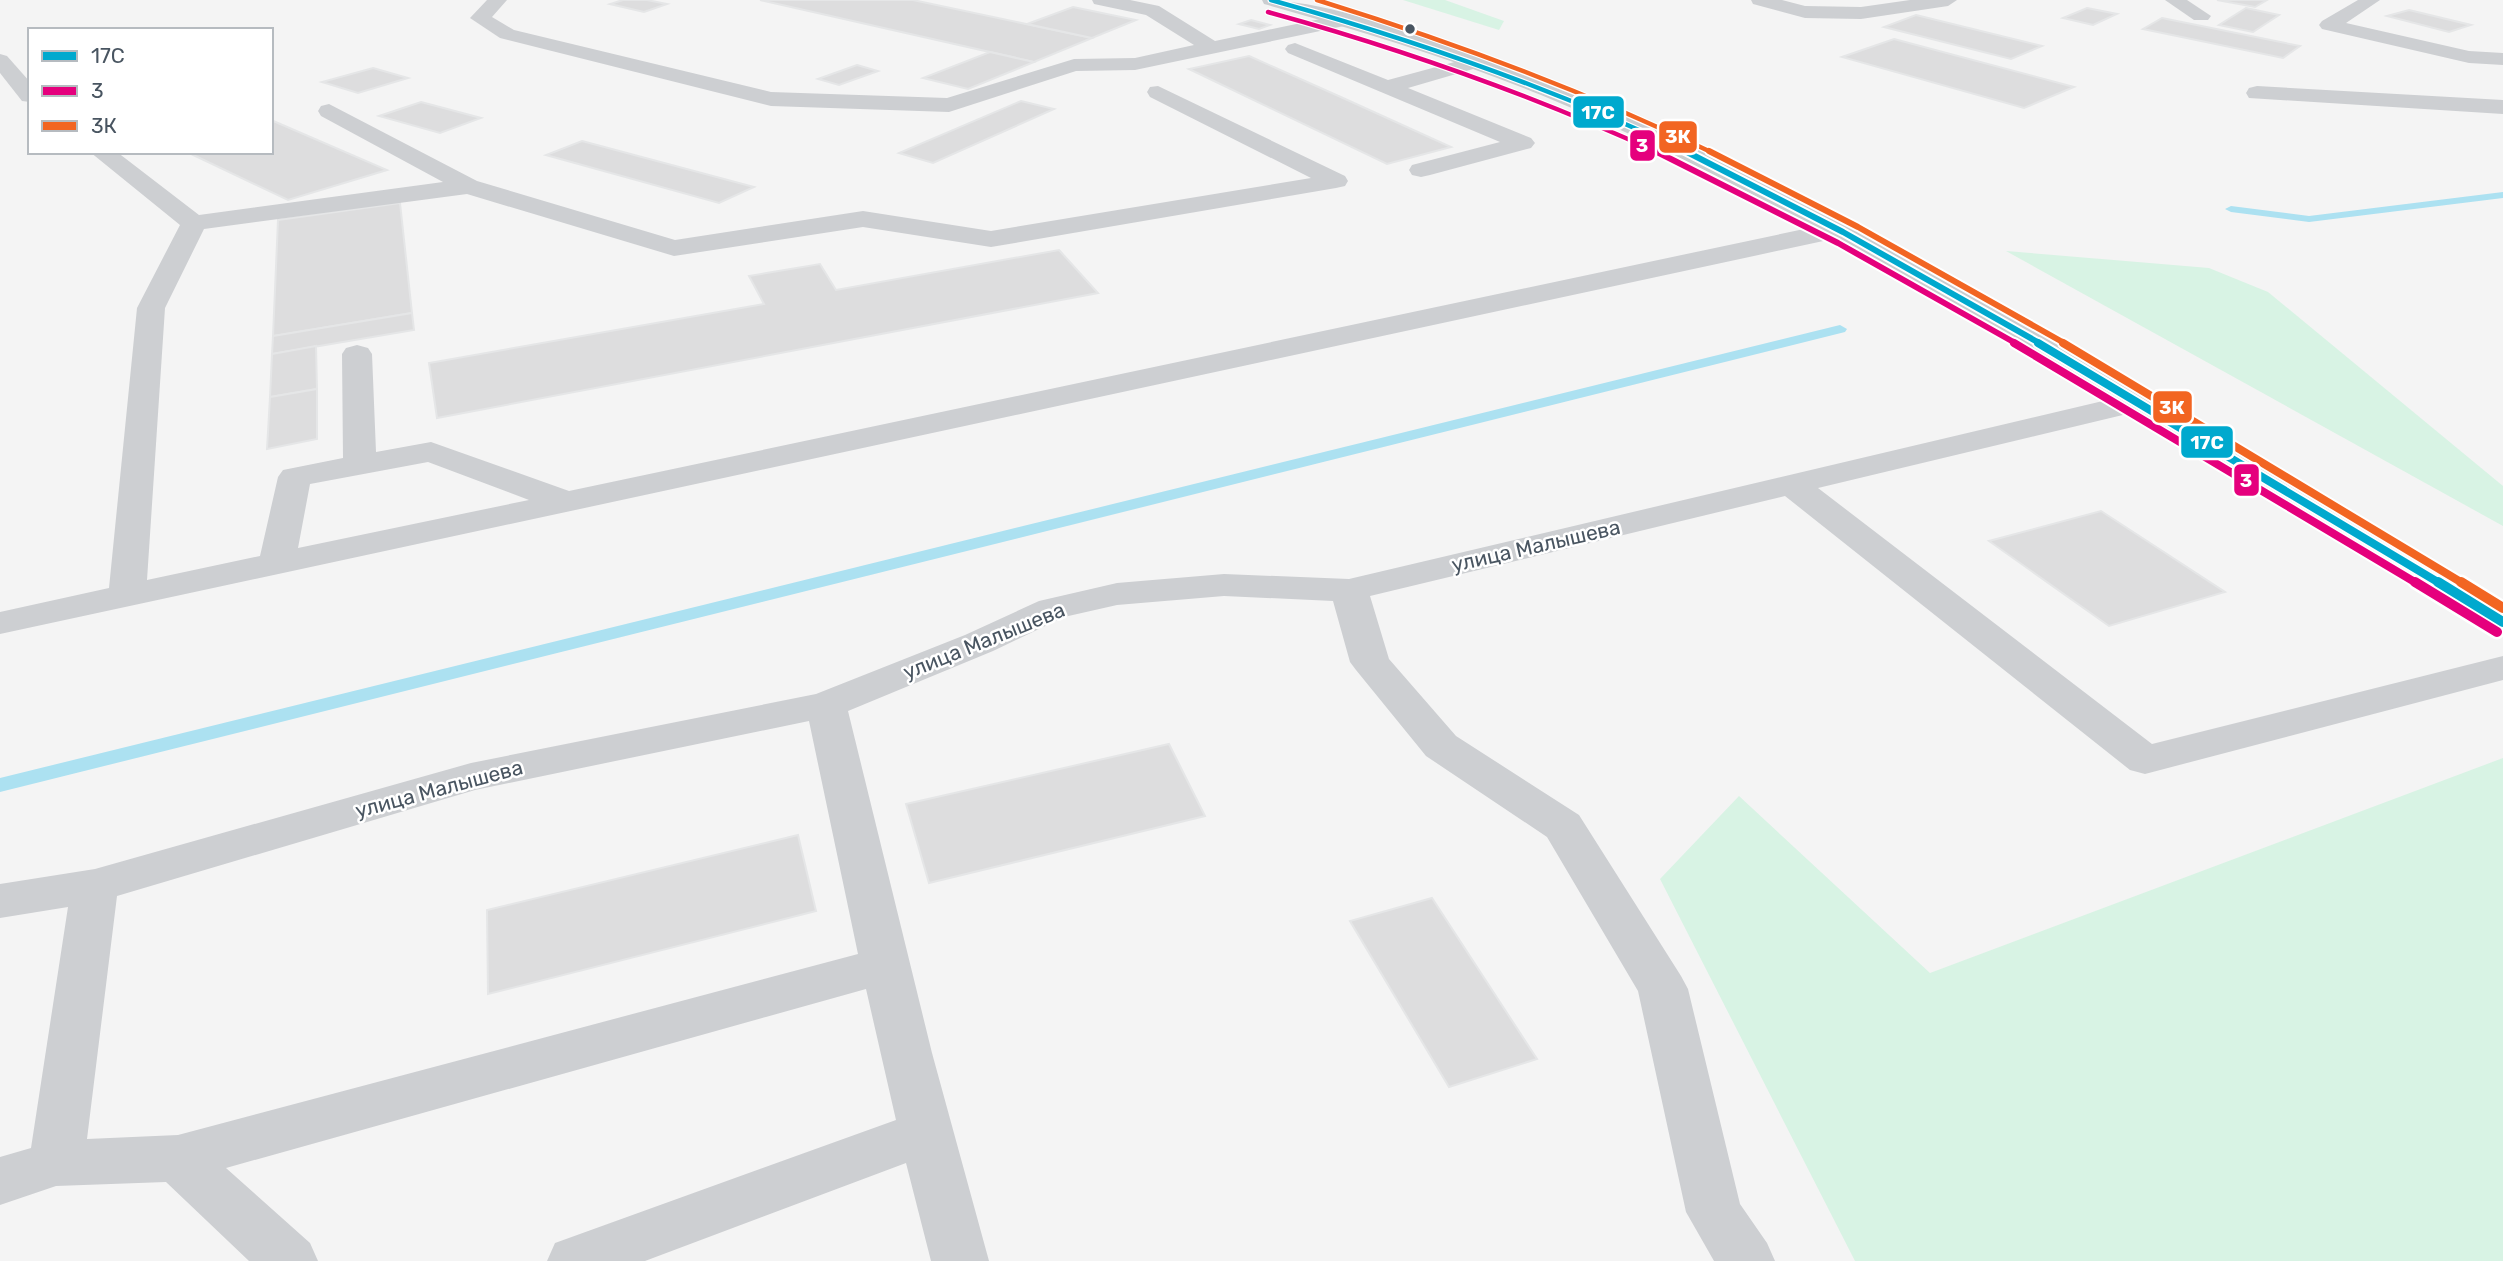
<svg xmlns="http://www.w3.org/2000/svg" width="2503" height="1261" font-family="Rubik,sans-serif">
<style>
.green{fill:#d8f3e4}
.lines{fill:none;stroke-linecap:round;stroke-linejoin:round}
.stream{fill:#ace1f1;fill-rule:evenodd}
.building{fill:#ddddde;stroke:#e5e6e7;stroke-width:2}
.minor{fill:#cdcfd2;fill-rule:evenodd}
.major{fill:#cacdd0;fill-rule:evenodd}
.bus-1-far3-casing{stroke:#fff;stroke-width:7}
.bus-1-far2-casing{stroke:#fff;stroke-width:10}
.bus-1-far1-casing{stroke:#fff;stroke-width:12}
.bus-1-casing{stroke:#fff;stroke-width:15}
.bus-2-far3-casing{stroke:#fff;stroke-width:7}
.bus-2-far2-casing{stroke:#fff;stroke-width:10}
.bus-2-far1-casing{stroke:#fff;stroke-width:12}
.bus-2-casing{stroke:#fff;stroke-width:15}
.bus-3-far3-casing{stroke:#fff;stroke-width:7}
.bus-3-far2-casing{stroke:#fff;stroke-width:10}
.bus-3-far1-casing{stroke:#fff;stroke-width:12}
.bus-3-casing{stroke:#fff;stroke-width:15}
.bus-1-far3{stroke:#00a9ce;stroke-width:4.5}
.bus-1-far2{stroke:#00a9ce;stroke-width:6}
.bus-1-far1{stroke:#00a9ce;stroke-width:8}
.bus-1{stroke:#00a9ce;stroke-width:10}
.bus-2-far3{stroke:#e5007d;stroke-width:4.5}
.bus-2-far2{stroke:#e5007d;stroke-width:6}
.bus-2-far1{stroke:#e5007d;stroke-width:8}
.bus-2{stroke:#e5007d;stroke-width:10}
.bus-3-far3{stroke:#f26522;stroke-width:4.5}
.bus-3-far2{stroke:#f26522;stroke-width:6}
.bus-3-far1{stroke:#f26522;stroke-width:8}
.bus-3{stroke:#f26522;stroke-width:10}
.bus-dot{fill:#495561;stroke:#fff;stroke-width:2.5}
.labels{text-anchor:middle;stroke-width:5;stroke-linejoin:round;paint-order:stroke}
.street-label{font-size:21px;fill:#495561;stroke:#fff}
.line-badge{stroke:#fff;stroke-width:2.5}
.badge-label{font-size:19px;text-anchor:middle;font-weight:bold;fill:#fff}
</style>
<rect width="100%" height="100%" fill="#f4f4f4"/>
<g class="green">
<path d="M1403 0H1445L1504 21 1499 30Z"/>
<path d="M2006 251 2209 268 2268 292 2503 486V526Z"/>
<path d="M2503 758V1261H1855L1660 879 1739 796 1930 973Z"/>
</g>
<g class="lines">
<g class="stream">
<path d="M2503 192V198L2309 222 2231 212 2225 209 2231 206 2309 216Z"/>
<path d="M1840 325 1847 329 1845 332 0 792V778Z"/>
</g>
</g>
<g class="building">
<path d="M623 0H647L667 4 644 12 610 4Z"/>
<path d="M760 0H913L1092 38 1034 62Z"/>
<path d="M2217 0H2267L2255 7Z"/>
<path d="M1073 7 1136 20 1092 38 1027 24Z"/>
<path d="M2087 8 2117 14 2093 25 2063 18Z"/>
<path d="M2246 8 2279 15 2253 32 2219 25Z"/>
<path d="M2409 10 2471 25 2449 32 2387 16Z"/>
<path d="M1916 15 2042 46 2011 59 1884 27Z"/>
<path d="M2162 18 2300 46 2283 58 2143 29Z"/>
<path d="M1251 20 1270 25 1259 29 1239 24Z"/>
<path d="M1894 39 2074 87 2024 108 1842 57Z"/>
<path d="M990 52 1034 62 968 89 923 78Z"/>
<path d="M1249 56 1343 98 1451 147 1387 164 1189 69Z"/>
<path d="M857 65 878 71 839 85 818 79Z"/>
<path d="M373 68 408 78 358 93 322 82Z"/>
<path d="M1021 101 1054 109 933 163 899 153Z"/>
<path d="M421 102 481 118 440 133 379 116Z"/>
<path d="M271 120 387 170 288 200 187 152H271Z"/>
<path d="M582 141 754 187 719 203 546 155Z"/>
<path d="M400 203 412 313 273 336 278 220Z"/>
<path d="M1059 250 1098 293 437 418 429 363 764 304 749 276 820 264 836 290Z"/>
<path d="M412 313 414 330 272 354 273 336Z"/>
<path d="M316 346 317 389 270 397 272 354Z"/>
<path d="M317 389V439L267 449 270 397Z"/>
<path d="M2101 511 2225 592 2109 626 1989 541Z"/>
<path d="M1169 744 1205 816 929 883 906 804Z"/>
<path d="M798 835 816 911 488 994 487 910Z"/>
<path d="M1432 898 1537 1059 1449 1087 1350 921Z"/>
</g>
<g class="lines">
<g class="minor">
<path d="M487 0H507L492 17 514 30 771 92 947 98 1074 59 1135 58 1194 45 1146 15 1094 4 1092 0H1130L1159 6 1215 41 1344 14 1354 20 1344 26 1135 70 1076 71 949 112 771 106 500 38 470 18Z"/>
<path d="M1751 0H1782L1805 6 1861 7 1910 0H1957L1948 6 1861 19 1805 18 1753 4Z"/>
<path d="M2165 0H2187L2211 16 2208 20H2194Z"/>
<path d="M2358 0H2380L2346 23 2469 51 2503 53V65L2469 63 2322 29 2319 25 2322 21Z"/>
<path d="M1295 43 1388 80 1473 57 1480 59 1483 63 1480 67 1408 88 1531 138 1535 143 1531 148 1430 175 1421 177 1412 175 1409 170 1412 165 1500 142 1288 53 1285 49 1288 45Z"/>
<path d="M0 54 7 56 30 82V102L22 101 0 73Z"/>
<path d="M1158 86 1345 176 1348 181 1345 186 1336 188 991 247 863 227 674 256 467 194 204 229 165 308 147 580 260 556 278 477 283 470 343 458 342 354 346 348 357 345 368 348 372 354 376 452 431 442 569 491 1842 221 1851 223 1855 229 1851 235 1842 237 0 634V612L109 588 137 308 180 225 90 152H117L199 215 443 182 321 116 318 111 321 106 329 104 477 181 675 240 863 211 991 231 1311 178 1150 97 1147 92 1150 87ZM428 462 529 500 298 548 310 484Z"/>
<path d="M2257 86 2503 100V114L2249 98 2246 93 2249 88Z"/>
<path d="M2141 392 2152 394 2157 401 2152 408 1818 488 2152 744 2503 656V680L2145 774 2130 770 1785 496 1370 596 1389 659 1456 736 1579 815 1681 976 1688 989 1740 1204 1767 1243 1775 1261H1714L1686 1212 1638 991 1547 837 1426 756 1356 670 1350 662 1333 601 1224 596 1117 605 1064 617 993 651 848 711 932 1053 989 1261H931L906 1163 645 1261H547L555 1243 896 1120 866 989 226 1168 310 1243 318 1261H249L166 1182 56 1186 0 1205V1157L31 1148 68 907 0 918V884L95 869 471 763 816 694 965 635 1039 601 1117 583 1224 574 1349 579ZM809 721 858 954 178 1135 87 1139 117 896 475 790Z"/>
</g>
<path class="major" d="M1262 0C1327 0 1408 32 1470 54 1650 117 1820 207 1986 300 2160 399 2331 503 2503 606V633L2489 630C2328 531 2167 430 2003 334 1853 247 1702 162 1541 95 1451 58 1358 30 1264 4Z"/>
<defs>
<path id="bus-1-far3" d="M1271 0C1415 40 1554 88 1688 153"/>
<path id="bus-1-far2" d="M1685 151 1843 232 2041 344"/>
<path id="bus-1-far1" d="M2038 343 2441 584"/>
<path id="bus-1" d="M2438 582 2503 622"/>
<path id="bus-2-far3" d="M1268 12C1403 49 1532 95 1659 153"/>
<path id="bus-2-far2" d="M1655 151 1838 243 2017 344"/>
<path id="bus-2-far1" d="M2014 343 2418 584"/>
<path id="bus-2" d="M2415 582 2497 632"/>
<path id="bus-3-far3" d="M1317 0C1453 42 1585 91 1713 153"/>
<path id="bus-3-far2" d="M1709 151 1858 227 2066 344"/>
<path id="bus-3-far1" d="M2063 343 2464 584"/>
<path id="bus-3" d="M2461 582 2503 608"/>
</defs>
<use href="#bus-1-far3" class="bus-1-far3-casing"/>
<use href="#bus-1-far2" class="bus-1-far2-casing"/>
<use href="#bus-1-far1" class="bus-1-far1-casing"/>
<use href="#bus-1" class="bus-1-casing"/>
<use href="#bus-2-far3" class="bus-2-far3-casing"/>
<use href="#bus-2-far2" class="bus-2-far2-casing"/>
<use href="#bus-2-far1" class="bus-2-far1-casing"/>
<use href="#bus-2" class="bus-2-casing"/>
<use href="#bus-3-far3" class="bus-3-far3-casing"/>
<use href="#bus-3-far2" class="bus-3-far2-casing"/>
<use href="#bus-3-far1" class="bus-3-far1-casing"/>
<use href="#bus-3" class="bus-3-casing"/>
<use href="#bus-1-far3" class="bus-1-far3"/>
<use href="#bus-1-far2" class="bus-1-far2"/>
<use href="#bus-1-far1" class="bus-1-far1"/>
<use href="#bus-1" class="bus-1"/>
<use href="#bus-2-far3" class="bus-2-far3"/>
<use href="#bus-2-far2" class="bus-2-far2"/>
<use href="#bus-2-far1" class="bus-2-far1"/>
<use href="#bus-2" class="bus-2"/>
<use href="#bus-3-far3" class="bus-3-far3"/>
<use href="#bus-3-far2" class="bus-3-far2"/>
<use href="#bus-3-far1" class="bus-3-far1"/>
<use href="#bus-3" class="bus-3"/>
</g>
<circle class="bus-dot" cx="1410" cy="29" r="6"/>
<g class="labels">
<g class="street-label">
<text transform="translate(1536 546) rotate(-13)" y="7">улица Малышева</text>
<text transform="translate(984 641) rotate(-22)" y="7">улица Малышева</text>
<text transform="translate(439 789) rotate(-15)" y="7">улица Малышева</text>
</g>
</g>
<g class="line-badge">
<rect x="1572" y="95" width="53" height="34" rx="7" fill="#00a9ce"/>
<rect x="1658" y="120" width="40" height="34" rx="7" fill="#f26522"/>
<rect x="1629" y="129" width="27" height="33" rx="7" fill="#e5007d"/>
<rect x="2152" y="390" width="41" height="34" rx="7" fill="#f26522"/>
<rect x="2180" y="425" width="54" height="34" rx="7" fill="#00a9ce"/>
<rect x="2233" y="463" width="27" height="34" rx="7" fill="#e5007d"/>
</g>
<g class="badge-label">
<text x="1598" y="119">17С</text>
<text x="1678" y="143">3К</text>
<text x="1642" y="152">3</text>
<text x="2172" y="414">3К</text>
<text x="2207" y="449">17С</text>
<text x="2246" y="487">3</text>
</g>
<rect x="28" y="28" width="245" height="126" fill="#ffffff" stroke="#b6bbc0" stroke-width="2"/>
<rect x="42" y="51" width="35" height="10" fill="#00a9ce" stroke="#b6bbc0" stroke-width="2"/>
<text x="91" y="63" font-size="21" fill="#495561">17С</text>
<rect x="42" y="86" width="35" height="10" fill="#e5007d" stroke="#b6bbc0" stroke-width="2"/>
<text x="91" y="98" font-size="21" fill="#495561">3</text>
<rect x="42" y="121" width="35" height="10" fill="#f26522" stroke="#b6bbc0" stroke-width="2"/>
<text x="91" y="133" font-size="21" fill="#495561">3К</text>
</svg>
